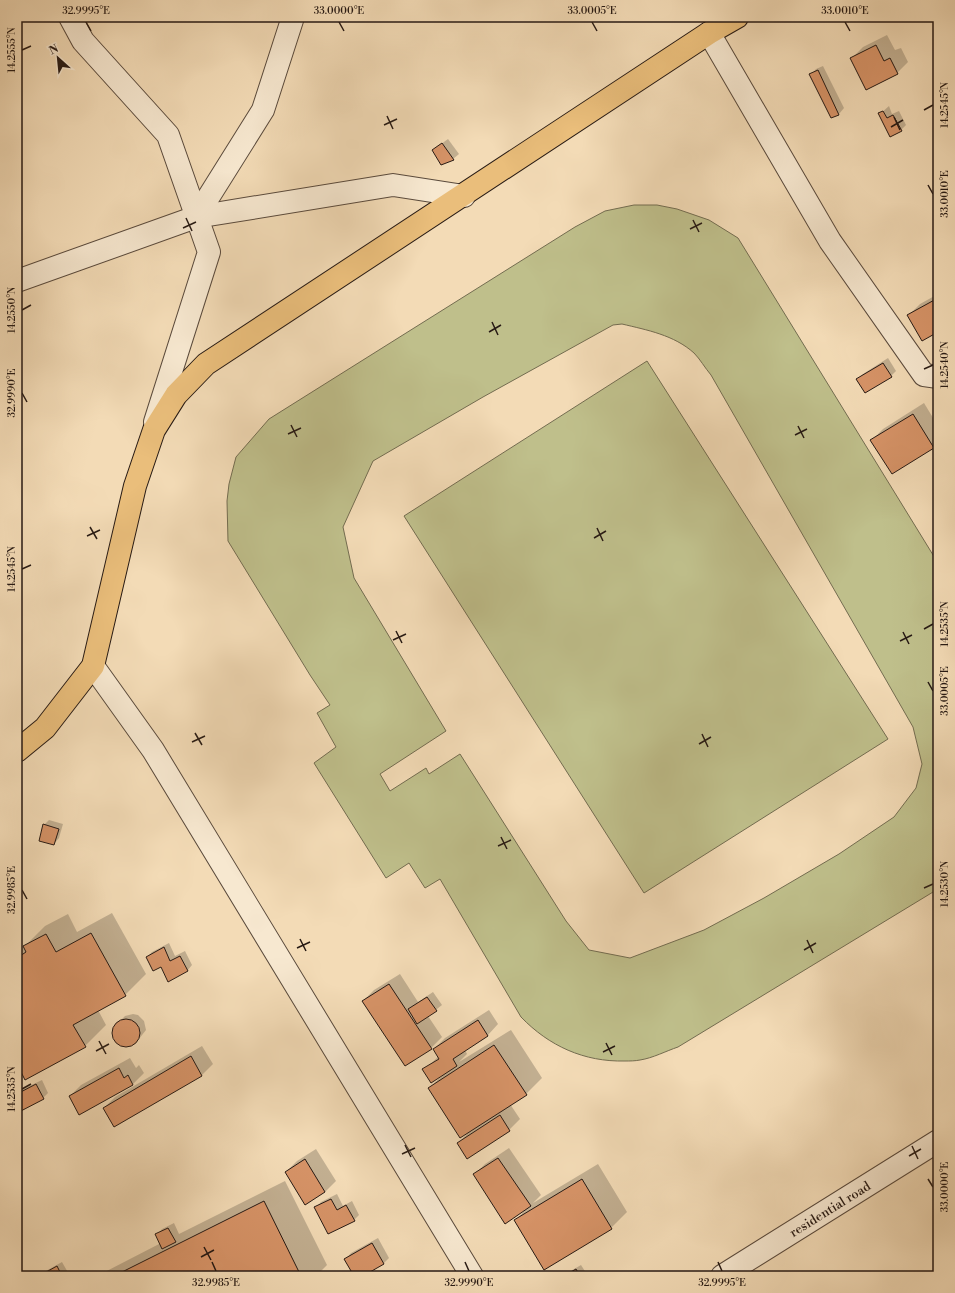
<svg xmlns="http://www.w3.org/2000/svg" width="955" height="1293" font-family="'Libre Bodoni',serif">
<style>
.green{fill:#bfbf8b;stroke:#736c50;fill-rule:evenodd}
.shadow{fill:#0003}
.building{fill:#d69367;stroke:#271a14}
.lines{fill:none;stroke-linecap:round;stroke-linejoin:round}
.minor-casing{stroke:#5a4a3c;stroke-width:24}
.major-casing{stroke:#271a14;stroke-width:24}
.minor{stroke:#f7e8d0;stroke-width:22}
.major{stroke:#eabe7b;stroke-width:22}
.ticks{fill:none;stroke:#271a14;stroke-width:1.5}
.labels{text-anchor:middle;stroke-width:3;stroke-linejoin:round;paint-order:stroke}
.street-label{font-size:13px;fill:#271a14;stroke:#f7e8d0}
.neatline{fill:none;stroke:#271a14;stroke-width:1.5}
.ticks-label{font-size:10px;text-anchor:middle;fill:#271a14}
</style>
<rect width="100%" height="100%" fill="#f3dbb6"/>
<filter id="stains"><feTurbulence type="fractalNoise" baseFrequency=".005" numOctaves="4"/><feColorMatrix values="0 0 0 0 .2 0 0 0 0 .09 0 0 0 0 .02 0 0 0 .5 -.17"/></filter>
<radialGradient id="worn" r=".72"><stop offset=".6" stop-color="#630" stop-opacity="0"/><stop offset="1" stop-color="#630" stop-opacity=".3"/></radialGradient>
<g class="green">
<path d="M634 205H657L677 209 709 220 738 238 938 563V889L678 1047C666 1051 653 1058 640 1060 635 1061 630 1061 625 1061 584 1062 549 1046 521 1017L440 879 425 888 409 863 386 878 314 763 336 747 317 713 330 705 310 675 228 541 227 501 229 484 236 457 269 419 575 227 605 211ZM622 324C647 330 674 335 694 353 700 359 705 368 711 375L913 727 922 764 916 788 894 817 839 854 764 898 704 930 630 958 589 950 566 921 460 754 429 774 426 768 390 791 380 774 446 731 354 578 343 527 373 461 483 397 613 325Z"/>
<path d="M647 361 888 739 644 893 404 516Z"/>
</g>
<g class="shadow">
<path d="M887 35 895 50 901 48 908 62 897 73 852 58 863 47Z"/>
<path d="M823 66 844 108 839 114 831 117 811 75 816 69Z"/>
<path d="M889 106 892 114 899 111 906 125 901 130 880 114Z"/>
<path d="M448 139 459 154 453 159 441 164 433 150Z"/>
<path d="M938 294V331L909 315 920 304Z"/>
<path d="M888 358 896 371 891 376 858 379 863 374Z"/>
<path d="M924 403 938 426V442L933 447 872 440 883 429Z"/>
<path d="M49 820 63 824 59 838 54 844 44 825Z"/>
<path d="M112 913 146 974 125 995 98 1010 106 1025 85 1046 17 1062V949L28 943 45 926 68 914 77 932Z"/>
<path d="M169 943 175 956 185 951 192 965 187 971 161 966 147 957 152 952Z"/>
<path d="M400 974 418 1002 433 992 442 1005 428 1016 442 1037 431 1048 363 1001 374 990Z"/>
<path d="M489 1010 498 1024 488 1035 465 1050 467 1054 459 1062 511 1030 542 1078 526 1094 510 1104 520 1119 509 1130 468 1157 458 1143 467 1134 429 1088 443 1075 424 1070 439 1056 434 1049 445 1038Z"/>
<path d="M133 1014 138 1015 144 1021 146 1030 135 1044 126 1047 118 1044 113 1036V1032L116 1024 122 1019 125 1016Z"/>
<path d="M202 1046 213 1064 202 1075 114 1126 104 1108 115 1097Z"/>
<path d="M130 1058 136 1068 139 1065 144 1073 133 1084 80 1114 70 1096 81 1085Z"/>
<path d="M42 1080 48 1093 43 1098 17 1112V1092Z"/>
<path d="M509 1148 541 1195 533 1203 598 1164 627 1212 611 1228 515 1221 527 1208 474 1175 485 1164Z"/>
<path d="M316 1149 336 1181 325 1192 306 1203 286 1172 297 1161Z"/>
<path d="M285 1181 327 1265 316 1276H97L161 1243 157 1235 162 1229 174 1223 179 1234Z"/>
<path d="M337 1194 343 1206 352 1201 359 1215 354 1220 316 1208 321 1202Z"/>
<path d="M378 1238 389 1258 383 1264 361 1276H355L346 1259 351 1253Z"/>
<path d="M62 1262 70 1276H40L44 1272Z"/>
<path d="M581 1265 588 1276H562Z"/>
<path d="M402 1271 405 1276H393Z"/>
</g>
<g class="building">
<path d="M876 45 884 61 890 58 898 74 866 90 850 58Z"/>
<path d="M818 70 839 115 831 118 809 74Z"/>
<path d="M883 111 887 118 893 115 902 131 890 137 878 113Z"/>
<path d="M442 143 454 160 441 165 432 150Z"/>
<path d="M938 298V332L922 341 907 315Z"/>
<path d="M883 363 892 377 865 393 856 379Z"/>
<path d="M913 414 934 448 892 474 870 440Z"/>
<path d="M43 824 59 829 54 845 39 841Z"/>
<path d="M91 933 126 996 73 1025 86 1047 25 1080 17 1064V958L26 952 23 946 46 934 56 952Z"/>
<path d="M164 947 170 961 180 956 188 971 168 982 161 967 153 971 146 957Z"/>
<path d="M389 984 432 1049 405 1066 362 1001Z"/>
<path d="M427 997 437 1011 417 1024 408 1009Z"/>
<circle cx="126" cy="1033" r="14"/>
<path d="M478 1020 488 1036 453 1059 457 1066 431 1083 422 1069 439 1059 433 1049Z"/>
<path d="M494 1045 527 1095 460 1138 428 1088Z"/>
<path d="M191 1056 202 1076 114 1127 103 1108Z"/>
<path d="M119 1068 124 1078 128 1075 133 1085 79 1115 69 1096Z"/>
<path d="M36 1084 44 1099 17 1113V1094Z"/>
<path d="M500 1115 510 1131 467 1159 457 1143Z"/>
<path d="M498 1158 531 1206 505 1224 473 1174Z"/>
<path d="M305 1159 325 1192 305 1205 285 1172Z"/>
<path d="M582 1179 612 1229 544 1270 514 1220Z"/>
<path d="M331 1199 337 1210 346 1205 355 1221 328 1234 314 1207Z"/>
<path d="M264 1201 301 1276H114Z"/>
<path d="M168 1228 176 1242 162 1249 155 1234Z"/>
<path d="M372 1243 384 1264 363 1276H354L344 1259Z"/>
<path d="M57 1266 62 1276H39Z"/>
<path d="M576 1269 580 1276H564Z"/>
</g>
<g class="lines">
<defs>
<g id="minor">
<path d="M70 17 83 41 168 135 209 252 155 422"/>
<path d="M709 33 830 241 924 375 938 377"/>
<path d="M196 217 263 110 293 17"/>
<path d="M17 281 196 217 393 185 464 196"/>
<path d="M93 666 153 750 472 1276"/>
<path id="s1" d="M722 1276 938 1141"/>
</g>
<path id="major" d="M17 751 45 728 93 666 135 486 154 430 176 395 206 364 709 33 737 17"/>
</defs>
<use href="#minor" class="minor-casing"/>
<use href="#major" class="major-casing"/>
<use href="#minor" class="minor"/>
<use href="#major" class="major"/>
</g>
<path class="ticks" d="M86 22 91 31M339 22 344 31M592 22 597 31M845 22 850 31M22 50 31 46M924 110 933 105M387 116 393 129M894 117 900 130M384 125 397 119M891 127 903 120M928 185 933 194M186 218 192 231M693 220 699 232M183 228 196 222M690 229 702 223M22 310 31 305M492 322 498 335M489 332 501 325M924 369 933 365M22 393 27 402M291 425 297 437M798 426 804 438M288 434 301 428M795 435 807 429M90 527 97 539M597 528 603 541M87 536 100 530M594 538 606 531M22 569 31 565M924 629 933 624M396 631 402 643M903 632 909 644M393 640 406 634M900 641 912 635M928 682 933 691M195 733 202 745M702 734 708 747M192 742 205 736M699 744 711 737M501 837 507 849M498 846 511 840M924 888 933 884M22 890 27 899M300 939 306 951M807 940 813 953M297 948 310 942M804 950 816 943M99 1041 106 1054M606 1043 612 1055M96 1051 109 1044M603 1052 615 1046M22 1089 31 1084M405 1145 411 1157M912 1146 918 1159M402 1154 415 1148M909 1156 921 1149M928 1179 933 1187M204 1247 211 1260M201 1257 214 1250M212 1262 216 1271M465 1262 469 1271M718 1262 722 1271"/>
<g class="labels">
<g class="street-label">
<text dy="5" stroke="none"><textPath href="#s1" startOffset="127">residential road</textPath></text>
</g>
</g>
<rect width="955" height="1293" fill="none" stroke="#f3dbb6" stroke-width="44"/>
<g transform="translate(58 58) rotate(333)" stroke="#f7e8d0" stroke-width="3" paint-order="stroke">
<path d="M0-3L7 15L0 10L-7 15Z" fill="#271a14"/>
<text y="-6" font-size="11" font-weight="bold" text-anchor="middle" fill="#271a14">N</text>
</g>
<rect x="22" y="22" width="911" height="1249" class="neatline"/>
<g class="ticks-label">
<text x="86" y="14">32.9995°E</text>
<text x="339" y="14">33.0000°E</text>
<text x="592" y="14">33.0005°E</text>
<text x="845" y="14">33.0010°E</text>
<text transform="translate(11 50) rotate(-90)" y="4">14.2555°N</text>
<text transform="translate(944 105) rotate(-90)" y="4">14.2545°N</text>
<text transform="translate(944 194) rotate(-90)" y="4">33.0010°E</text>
<text transform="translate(11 310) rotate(-90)" y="4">14.2550°N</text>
<text transform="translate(944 365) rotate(-90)" y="4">14.2540°N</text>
<text transform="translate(11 393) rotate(-90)" y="4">32.9990°E</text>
<text transform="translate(11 569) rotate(-90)" y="4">14.2545°N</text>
<text transform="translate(944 624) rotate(-90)" y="4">14.2535°N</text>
<text transform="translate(944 691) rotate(-90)" y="4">33.0005°E</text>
<text transform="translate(944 884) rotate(-90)" y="4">14.2530°N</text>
<text transform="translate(11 890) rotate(-90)" y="4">32.9985°E</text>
<text transform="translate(11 1089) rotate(-90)" y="4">14.2535°N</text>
<text transform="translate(944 1187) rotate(-90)" y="4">33.0000°E</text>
<text x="216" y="1286">32.9985°E</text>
<text x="469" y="1286">32.9990°E</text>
<text x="722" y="1286">32.9995°E</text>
</g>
<rect width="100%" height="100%" filter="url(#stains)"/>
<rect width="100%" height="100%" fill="url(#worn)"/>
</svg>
